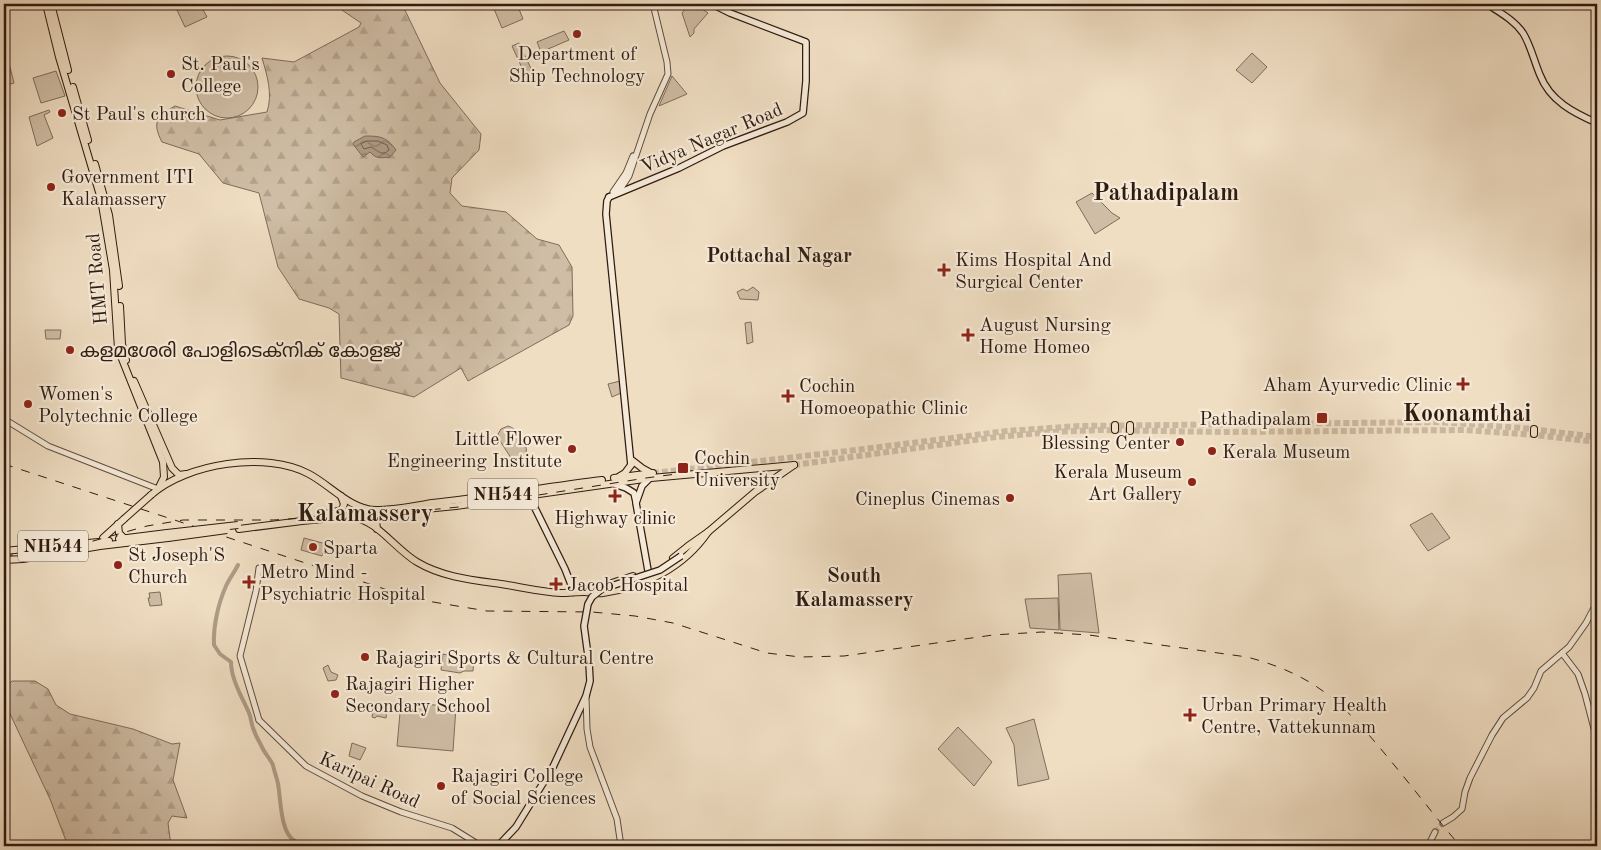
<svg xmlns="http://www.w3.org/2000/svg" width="1601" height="850" font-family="'Old Standard TT','Noto Sans Malayalam',serif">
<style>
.green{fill:#cfbda5;stroke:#806c5a}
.forest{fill:url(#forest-firs);stroke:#806c5a}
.water{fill:url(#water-waves);stroke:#7c6857}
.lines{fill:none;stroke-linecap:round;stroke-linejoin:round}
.shore{stroke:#705c4b;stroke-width:1}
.canal{stroke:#af9c86;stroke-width:4}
.tertiary-tunnel{stroke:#cab79f;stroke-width:5;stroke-dasharray:5 2.5;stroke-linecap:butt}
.trunk-tunnel{stroke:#cab79f;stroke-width:6;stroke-dasharray:6 3;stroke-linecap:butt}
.tertiary-casing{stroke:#604c3d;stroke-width:7}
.secondary-casing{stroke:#301b10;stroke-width:8}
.primary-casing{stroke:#301b10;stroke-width:8}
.trunk-casing{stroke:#301b10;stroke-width:8}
.tertiary{stroke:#f5ead8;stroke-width:5}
.secondary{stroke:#f5ead8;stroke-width:5.5}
.primary{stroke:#f0dec3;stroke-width:6}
.trunk{stroke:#f0dec3;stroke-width:6}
.rail{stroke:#301b10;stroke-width:1;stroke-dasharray:9 9;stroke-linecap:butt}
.secondary-bridge-casing{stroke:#301b10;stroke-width:8;stroke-linecap:butt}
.trunk-bridge-casing{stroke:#301b10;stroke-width:8;stroke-linecap:butt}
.secondary-bridge{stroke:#f5ead8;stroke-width:5.5}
.trunk-bridge{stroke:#f0dec3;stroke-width:6}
.poi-dot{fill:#8f2418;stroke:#f5ead8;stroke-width:2}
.labels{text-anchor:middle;stroke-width:4.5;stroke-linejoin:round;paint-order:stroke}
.shield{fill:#f5ead8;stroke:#6b594c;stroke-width:1}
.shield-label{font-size:18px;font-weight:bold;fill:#301b10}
.poi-label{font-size:19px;fill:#301b10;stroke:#f5ead8;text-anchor:start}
.street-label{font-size:19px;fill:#301b10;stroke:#f5ead8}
.neighbourhood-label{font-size:20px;font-weight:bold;fill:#301b10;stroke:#f5ead8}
.quarter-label{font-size:21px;font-weight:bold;fill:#301b10;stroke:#f5ead8}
.district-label{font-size:24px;font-weight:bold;fill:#301b10;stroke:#f5ead8}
</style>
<defs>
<pattern id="forest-firs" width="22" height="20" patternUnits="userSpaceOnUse" patternTransform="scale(1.25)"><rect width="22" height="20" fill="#cfbda5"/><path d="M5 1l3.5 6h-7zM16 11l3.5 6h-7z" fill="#b2a28d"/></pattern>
<pattern id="water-waves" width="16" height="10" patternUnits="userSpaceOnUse" patternTransform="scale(1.25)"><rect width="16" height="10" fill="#af9c86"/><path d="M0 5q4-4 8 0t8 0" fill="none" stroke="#8f7e6c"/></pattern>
</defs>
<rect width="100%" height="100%" fill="#f0dec3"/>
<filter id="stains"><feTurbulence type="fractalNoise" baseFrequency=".004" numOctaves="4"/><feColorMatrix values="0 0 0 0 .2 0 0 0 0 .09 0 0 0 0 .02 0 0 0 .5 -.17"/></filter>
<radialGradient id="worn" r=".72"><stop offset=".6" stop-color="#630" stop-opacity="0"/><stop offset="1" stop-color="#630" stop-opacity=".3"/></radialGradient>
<g class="green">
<path d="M185 4H200L207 17 185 27 176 8Z"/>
<path d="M492 4H517L523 19 502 28Z"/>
<path d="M695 4 708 13 694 29V33L690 37 682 13 688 6Z"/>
<path d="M564 31 569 40 541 52 537 42Z"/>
<path d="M519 43 534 75 527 79 512 46Z"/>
<path d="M1252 53 1267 67 1252 83 1236 70Z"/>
<circle cx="227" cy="87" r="31"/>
<path d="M10 67 14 83 4 86V70Z"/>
<path d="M56 71 65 96 41 103 33 78Z"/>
<path d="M672 76 687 94 659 106Z"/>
<path d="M49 110 50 112 44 115 53 138 37 146 29 117Z"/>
<path d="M1092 193 1112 213 1120 218 1095 234 1076 202Z"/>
<path d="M753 287 759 292 758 300 740 299 737 292 743 289 747 291Z"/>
<path d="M751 322 753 342 747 344 745 323Z"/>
<path d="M45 330H61L60 339H46Z"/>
<path d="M620 381 621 393 612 397 608 384Z"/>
<path d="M508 426C523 430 538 461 513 461L500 441 498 434 501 429Z"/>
<path d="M1432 513 1450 538 1428 551 1410 525Z"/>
<path d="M304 538 326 544 322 556 301 550Z"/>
<path d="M1091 573 1099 633 1060 630 1058 575Z"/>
<path d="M160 592 162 605 150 606 148 598H150L149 593Z"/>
<path d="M1058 598 1059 630 1030 628 1025 599Z"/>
<path d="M443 654 474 660 473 671H464L460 673 441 670Z"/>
<path d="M328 665 331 672 338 675 336 680 328 681 323 668Z"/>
<path d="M401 702 456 707 453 751 397 746Z"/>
<path d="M374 706 387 710 386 718 377 716 375 718 372 717Z"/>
<path d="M1034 719 1049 779 1018 786 1014 745 1006 728Z"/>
<path d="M958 727 992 762 974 786 938 749Z"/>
<path d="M352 743 366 748 360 760 349 756Z"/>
</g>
<g class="forest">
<path d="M333 4H402L440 83 481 134 479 150 452 178 450 193 462 206 506 212 537 239 559 245 572 267 573 316 569 325 468 381 461 368 414 397 341 378 339 314 329 308 299 299 278 267 259 193 223 183 199 154 162 142C151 121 158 116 175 106L220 120 267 112C273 94 267 75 262 58L294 62 359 27 361 23Z"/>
<path d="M12 681H35L48 689 56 705 70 714 133 729 172 744 180 743 173 780 187 818 172 816 168 823 171 846H68L50 799 4 701V689Z"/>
</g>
<path class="water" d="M365 136C380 136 387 137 396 150L390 157C381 158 376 159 370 152L363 157 353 144 354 142Z"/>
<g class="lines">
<path class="shore" d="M367 141H378L387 145 389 150C382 157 377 150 371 147L364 149 361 144Z"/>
<path class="canal" d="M238 565C234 573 229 579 226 586 218 604 213 627 214 645L220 654 231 662C231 679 242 697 249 713 251 717 251 723 253 728 255 734 258 740 261 745 264 753 270 758 273 765 274 771 277 778 278 784 281 799 280 833 295 841L296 846"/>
<path class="tertiary-tunnel" d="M1435 832 1443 823"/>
<g class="trunk-tunnel">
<path d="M794 465 996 437 1053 432 1099 430 1223 432 1464 430 1535 435 1597 442"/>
<path d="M653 473 848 451 1007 431 1079 426 1439 422 1522 428 1597 437"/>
</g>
<defs>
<g id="tertiary">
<path d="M613 192 626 173 633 156"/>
<path d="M614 193 621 188 629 176 650 114 668 74 667 62 653 4"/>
<path d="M4 419 48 446 158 489"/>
<path d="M1562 653 1578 674 1585 694 1597 740"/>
<path d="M586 696 587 729 590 747 617 819 621 846"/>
<path d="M259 720 306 766 362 796 401 812 452 828 481 846"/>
<path d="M259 720 240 656 256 591 259 568"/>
<path d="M1443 823 1453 817 1462 809 1465 792 1470 778 1492 735 1503 718 1527 698 1534 688 1541 671 1569 647 1586 623 1597 602"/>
<path d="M1428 846 1435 832"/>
</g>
<g id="secondary">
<path d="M1487 4C1499 12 1514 20 1523 33 1531 46 1534 61 1540 75 1550 101 1574 113 1597 123"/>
<path d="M609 197 679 168 723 146 787 122 803 113 806 81V42L730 13 712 4"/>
<path d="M609 197 607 201 606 214 631 465"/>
<path d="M614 484 626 488 634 493 636 502"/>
<path d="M529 496 565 569 574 592"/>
<path d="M649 576 636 503 642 486 649 479"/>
<path d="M498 846 516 827 553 767 586 696 590 681 589 663"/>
</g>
<g id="primary">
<path d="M46 4 59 57 101 199 113 270 118 349 163 462 164 477 158 489"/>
<path d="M51 4 68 70"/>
<path d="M73 87 88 140"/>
<path d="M95 164 109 215 119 286"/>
<path d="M120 306 122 344 126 360"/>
<path d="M134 381 172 468 179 475 186 474"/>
<path d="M352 517C377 520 395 549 417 562 442 577 472 580 501 584 521 587 541 592 561 593 569 593 576 592 584 592 590 592 597 594 603 593 645 587 684 567 708 532"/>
<path d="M118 524 119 533 125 539"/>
<path d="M673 558 688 546 708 532 755 492 794 465"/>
<path d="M587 591 633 576"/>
</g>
<g id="trunk">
<path d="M1115 425V430"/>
<path d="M1130 425V431"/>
<path d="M1534 434V429"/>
<path d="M633 461 642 468 651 473"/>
<path d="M620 476 625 473 631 465"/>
<path d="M614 478 653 473"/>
<path d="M151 495C187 463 266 451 309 474 330 485 350 509 375 510 394 510 414 506 432 503 489 497 545 487 602 480"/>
<path d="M321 515 342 510 344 504 341 496"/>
<path d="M239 529 302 521 456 506 651 478 794 465"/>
<path d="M377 529 376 520 384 514"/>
<path d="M119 539 167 533"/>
<path d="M103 541V538L124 519"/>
<path d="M4 551 109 541"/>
<path d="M4 560 23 559 100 546 168 538"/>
</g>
</defs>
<use href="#tertiary" class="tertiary-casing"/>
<use href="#secondary" class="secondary-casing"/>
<use href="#primary" class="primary-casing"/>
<use href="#trunk" class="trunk-casing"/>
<use href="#tertiary" class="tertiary"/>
<use href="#secondary" class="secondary"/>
<use href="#primary" class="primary"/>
<use href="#trunk" class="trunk"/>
<g class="rail">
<path d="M4 464 415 599 487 611 592 612 635 616 673 623 767 653 800 657 844 656 993 635 1042 632 1089 635 1247 657C1270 663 1291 671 1311 683 1345 704 1370 736 1395 766 1417 793 1438 820 1460 846"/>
<path d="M4 556 68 548 147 526 183 520H273L418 511 469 506 646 478 684 473"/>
</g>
<defs>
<path id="secondary-bridge" d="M589 663 584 626 588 604 592 597 602 589 660 570 681 556"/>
<g id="trunk-bridge">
<path d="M124 519 151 495"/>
<path d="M167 533 238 525"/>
<path d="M168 538 227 530"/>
</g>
</defs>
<use href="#secondary-bridge" class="secondary-bridge-casing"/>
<use href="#trunk-bridge" class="trunk-bridge-casing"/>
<use href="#secondary-bridge" class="secondary-bridge"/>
<use href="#trunk-bridge" class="trunk-bridge"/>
</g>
<g class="poi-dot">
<circle cx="577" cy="34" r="5"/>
<circle cx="171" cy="74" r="5"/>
<circle cx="62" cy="113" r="5"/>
<circle cx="51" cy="187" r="5"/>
<path d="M941.5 262.5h5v5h5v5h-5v5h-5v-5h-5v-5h5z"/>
<path d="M965.5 327.5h5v5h5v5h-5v5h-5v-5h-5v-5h5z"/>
<circle cx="70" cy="350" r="5"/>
<path d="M1460.5 376.5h5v5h5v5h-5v5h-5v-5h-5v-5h5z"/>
<path d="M785.5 388.5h5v5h5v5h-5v5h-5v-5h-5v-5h5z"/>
<circle cx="28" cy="404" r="5"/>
<rect x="1316" y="412" width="12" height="12" rx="2.5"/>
<circle cx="1180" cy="442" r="5"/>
<circle cx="572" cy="449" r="5"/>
<circle cx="1212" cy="451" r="5"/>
<rect x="677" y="462" width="12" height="12" rx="2.5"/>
<circle cx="1192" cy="482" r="5"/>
<path d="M612.5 488.5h5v5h5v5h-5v5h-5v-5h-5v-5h5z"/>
<circle cx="1010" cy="498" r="5"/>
<circle cx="313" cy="547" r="5"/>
<circle cx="118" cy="565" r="5"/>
<path d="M246.5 574.5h5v5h5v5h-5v5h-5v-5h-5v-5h5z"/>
<path d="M553.5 576.5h5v5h5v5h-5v5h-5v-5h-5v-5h5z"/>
<circle cx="365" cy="657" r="5"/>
<circle cx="335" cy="694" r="5"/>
<path d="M1187.5 707.5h5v5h5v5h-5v5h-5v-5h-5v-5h5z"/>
<circle cx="441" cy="786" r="5"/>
</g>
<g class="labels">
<g class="shield">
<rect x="468" y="478.5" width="70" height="31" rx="4"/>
<rect x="18" y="530.5" width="70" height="31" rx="4"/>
</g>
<g class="shield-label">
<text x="503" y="500">NH544</text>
<text x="53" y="552">NH544</text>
</g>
<g class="poi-label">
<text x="577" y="60" text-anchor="middle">Department of<tspan x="577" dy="22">Ship Technology</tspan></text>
<text x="181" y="70">St. Paul's<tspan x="181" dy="22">College</tspan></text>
<text x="72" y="120">St Paul's church</text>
<text x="61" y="183">Government ITI<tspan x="61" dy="22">Kalamassery</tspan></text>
<text x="955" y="266">Kims Hospital And<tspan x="955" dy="22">Surgical Center</tspan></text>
<text x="979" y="331">August Nursing<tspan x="979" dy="22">Home Homeo</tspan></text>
<text x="80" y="357">കളമശേരി പോളിടെക്നിക് കോളജ്</text>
<text x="1452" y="391" text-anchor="end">Aham Ayurvedic Clinic</text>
<text x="799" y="392">Cochin<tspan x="799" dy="22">Homoeopathic Clinic</tspan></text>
<text x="38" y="400">Women's<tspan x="38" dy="22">Polytechnic College</tspan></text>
<text x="1311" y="425" text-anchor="end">Pathadipalam</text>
<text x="562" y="445" text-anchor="end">Little Flower<tspan x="562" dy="22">Engineering Institute</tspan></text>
<text x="1170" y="449" text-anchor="end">Blessing Center</text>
<text x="1222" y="458">Kerala Museum</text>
<text x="694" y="464">Cochin<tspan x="694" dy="22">University</tspan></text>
<text x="1182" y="478" text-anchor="end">Kerala Museum<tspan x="1182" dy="22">Art Gallery</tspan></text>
<text x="1000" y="505" text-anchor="end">Cineplus Cinemas</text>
<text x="615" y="524" text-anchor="middle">Highway clinic</text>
<text x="323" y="554">Sparta</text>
<text x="128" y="561">St Joseph'S<tspan x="128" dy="22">Church</tspan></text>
<text x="260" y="578">Metro Mind -<tspan x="260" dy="22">Psychiatric Hospital</tspan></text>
<text x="567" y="591">Jacob Hospital</text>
<text x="375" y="664">Rajagiri Sports &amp; Cultural Centre</text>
<text x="345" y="690">Rajagiri Higher<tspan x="345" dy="22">Secondary School</tspan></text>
<text x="1201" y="711">Urban Primary Health<tspan x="1201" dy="22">Centre, Vattekunnam</tspan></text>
<text x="451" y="782">Rajagiri College<tspan x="451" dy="22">of Social Sciences</tspan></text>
</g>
<g class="street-label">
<text transform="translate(711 137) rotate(-23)" y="7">Vidya Nagar Road</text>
<text transform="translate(96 279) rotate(-95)" y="7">HMT Road</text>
<text transform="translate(370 779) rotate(25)" y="7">Karipai Road</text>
</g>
<g class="neighbourhood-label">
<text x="779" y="262">Pottachal Nagar</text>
</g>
<g class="quarter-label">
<text x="854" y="582">South<tspan x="854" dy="24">Kalamassery</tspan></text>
</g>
<g class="district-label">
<text x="1166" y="200">Pathadipalam</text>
<text x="1467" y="421">Koonamthai</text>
<text x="365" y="521">Kalamassery</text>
</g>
</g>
<rect width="1601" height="850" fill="none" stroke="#f0dec3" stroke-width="20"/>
<rect x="5" y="5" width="1591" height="840" fill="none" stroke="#301b10" stroke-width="2.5"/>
<rect x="10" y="10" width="1581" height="830" fill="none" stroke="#301b10"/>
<rect width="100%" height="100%" filter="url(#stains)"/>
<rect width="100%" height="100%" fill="url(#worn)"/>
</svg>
